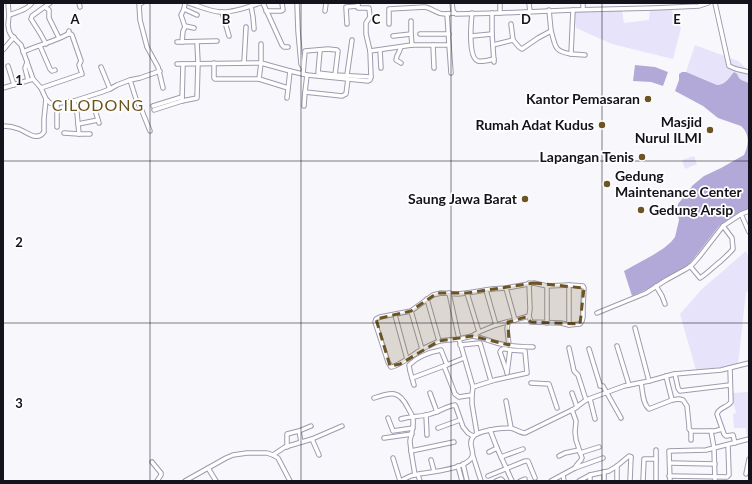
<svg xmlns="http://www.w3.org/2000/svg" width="752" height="484" font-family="Lato,sans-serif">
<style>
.green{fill:#e7e3fa}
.water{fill:#b3a9d9}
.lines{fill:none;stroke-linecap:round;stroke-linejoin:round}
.minor-casing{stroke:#9e9baf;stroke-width:5.5}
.minor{stroke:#fff;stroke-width:3.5}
.marked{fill:#6c5525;fill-opacity:0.2;stroke:#6c5525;stroke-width:3;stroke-dasharray:8 5;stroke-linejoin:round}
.grid{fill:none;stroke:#14121a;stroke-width:1;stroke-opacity:0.55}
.poi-dot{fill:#6c5525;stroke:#fff;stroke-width:1.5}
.labels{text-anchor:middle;stroke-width:3.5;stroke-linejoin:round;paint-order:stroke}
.poi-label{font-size:14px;font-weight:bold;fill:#14121a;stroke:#fff;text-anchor:end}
.quarter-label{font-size:16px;letter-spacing:1px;fill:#6c531a;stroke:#fff}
.grid-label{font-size:13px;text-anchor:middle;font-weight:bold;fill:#14121a;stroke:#fff;stroke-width:3.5;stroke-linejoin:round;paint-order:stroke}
</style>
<rect width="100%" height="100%" fill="#f8f8fc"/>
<g class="green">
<path d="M650 8 671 9 681 28 673 59 612 44 576 28 574 12 622 10 624 23 649 20Z"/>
<path d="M695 45 738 61 749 71V83C742 81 738 78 734 72 728 78 725 85 717 85L686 72Z"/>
<path d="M694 156 697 164 685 169 682 160Z"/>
<path d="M746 251 749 258V291L746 292 738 365 696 370 680 314 702 289Z"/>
<path d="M749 392V438H747L746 428H734L733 414 736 413C735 406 731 400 731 393Z"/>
</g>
<g class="water">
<path d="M635 65 655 67 668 72 663 86 651 82 633 81Z"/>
<path d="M682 72H686L717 85C725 85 729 78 734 72L737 74C739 80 743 81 749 83V209L732 217 719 226 692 261C678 276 651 288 632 296L624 271 653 255 664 248 671 242 675 237 679 220 677 209 678 204 693 185 704 176 721 168 744 155C749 145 750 134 741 126L718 118 703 106 675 91 679 80V74Z"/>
</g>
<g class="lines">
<defs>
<g id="minor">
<path d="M79 3 80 7"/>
<path d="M142 3 139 4 140 20 147 47 158 67 163 88"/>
<path d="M189 3C199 6 209 11 220 12 232 13 248 7 260 3"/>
<path d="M263 3 282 45 284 47H288"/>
<path d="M297 3 298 31 301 64 303 67"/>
<path d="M358 3V8H369L370 17 366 23V34L370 51"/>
<path d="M452 3 453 11 456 14 500 13 573 10 654 8 699 6 708 3"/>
<path d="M500 3V13"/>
<path d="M529 3 530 12"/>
<path d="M583 3V9"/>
<path d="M715 3 729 66 736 69 749 72"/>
<path d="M251 6 253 17 254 29"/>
<path d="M45 7 49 10V18L59 38"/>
<path d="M184 9 197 15"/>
<path d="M573 10 571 54 585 55"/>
<path d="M266 11H281L283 10 282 3"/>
<path d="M325 11 326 3"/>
<path d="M222 12 229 36"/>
<path d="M472 13C471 23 468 58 478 61 483 62 490 60 494 59"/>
<path d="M492 13V34L494 62"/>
<path d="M9 15C17 12 27 10 32 3"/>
<path d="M411 21V34L412 45"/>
<path d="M347 24 346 7 358 6"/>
<path d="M389 24V9L425 7C435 9 436 15 447 14"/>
<path d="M185 26 194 28"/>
<path d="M551 31C556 46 553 51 571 54"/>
<path d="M420 34H449"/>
<path d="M393 36 411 34"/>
<path d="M471 36 492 34"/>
<path d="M513 40 519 47 522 49 538 38 551 31 549 10"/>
<path d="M177 42 217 41"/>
<path d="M182 42 183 31 185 27 181 15 184 9 185 3"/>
<path d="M46 44 40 33 31 19 32 16 50 3"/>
<path d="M261 44V63L259 79 288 88"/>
<path d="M433 45 434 68"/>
<path d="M449 45 451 73"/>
<path d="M493 45 513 40 511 24"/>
<path d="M40 46 50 69 52 71 55 70"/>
<path d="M3 50 14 37"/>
<path d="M320 50 318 73 335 75"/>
<path d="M380 50 381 68"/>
<path d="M23 52C38 45 54 42 68 34L69 31"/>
<path d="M27 62 25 68 28 80"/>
<path d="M214 63V78L215 79H259"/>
<path d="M244 63 246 27"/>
<path d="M401 63 396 60 397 56 399 52 401 47"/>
<path d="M177 64 261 63 290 71 307 75 368 81 370 80 371 77 370 51 412 45H449L447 14 454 13"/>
<path d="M183 64 182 101 197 98 198 63 197 42"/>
<path d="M8 66 14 85"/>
<path d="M101 67 110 89"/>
<path d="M303 74 305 51 328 49 337 50 338 51 335 75 371 77"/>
<path d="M307 75 305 92 342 96 346 94 348 79"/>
<path d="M347 75 352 40"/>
<path d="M130 80 136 99 142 111 150 131"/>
<path d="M3 88 33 79"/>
<path d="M41 88 82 74 79 65 81 61 72 35 71 34H68"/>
<path d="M287 98 290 71"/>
<path d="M46 99 50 103 53 104 74 101 102 92 110 89 117 85 130 80 140 78 160 71"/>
<path d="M153 106 182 97"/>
<path d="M304 106 305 92"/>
<path d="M95 110 99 123"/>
<path d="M154 110 182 101"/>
<path d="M78 124 98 120"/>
<path d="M3 126C8 126 14 127 19 129 27 132 37 142 44 132V119L46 99 41 88 33 79 21 45 11 35 9 31 8 25 9 15 8 3"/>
<path d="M57 127V104"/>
<path d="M64 133 79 134 77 113 74 101"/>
<path d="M79 134H90"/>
<path d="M741 214 749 211"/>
<path d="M690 266 700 278C708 273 713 267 721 261 725 257 729 254 733 249L732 238 723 226"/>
<path d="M547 286V323"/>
<path d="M656 286 662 296 665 304"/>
<path d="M506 288 515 320"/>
<path d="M486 290 496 325"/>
<path d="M467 293 479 332"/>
<path d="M427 299 439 341"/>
<path d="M411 311 422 349C414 354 399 366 391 367L388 362 375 322 376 319 380 317 411 311 433 295 441 293 458 294 467 293 492 289 506 288 534 283 547 286 569 285V325"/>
<path d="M597 313 646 293 666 280 686 269 691 266 699 257 723 226 741 214 749 232"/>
<path d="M395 315 407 359"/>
<path d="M529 316 531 322 561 323 569 325 580 324 582 321 583 317V307L584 288 583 286 569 285"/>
<path d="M508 322 507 329 509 345"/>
<path d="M635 328 649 381"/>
<path d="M472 336C481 337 489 341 497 343 508 346 521 347 533 347"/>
<path d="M460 345 480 343 491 381"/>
<path d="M617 346 629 385"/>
<path d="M569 348 574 371 578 375 586 400"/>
<path d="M422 349 439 341 459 339 449 293"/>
<path d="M589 349 600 385V386H603L621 418"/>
<path d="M464 358 444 366 455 394 459 397 472 395 473 387 459 339 472 336 479 332 496 325 529 316 530 309 529 283"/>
<path d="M730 368 731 402C727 408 719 407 717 414L724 434 726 436 733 435 735 443"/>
<path d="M507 372 500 352C502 347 506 349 510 350"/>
<path d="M675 374 678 388 680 391 730 385"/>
<path d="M666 376 672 400"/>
<path d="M412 378 444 366"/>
<path d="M531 383 549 384 557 408"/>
<path d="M641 383C643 391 642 403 649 409L672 400 679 399 683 400 687 406 689 426V429L691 431V440"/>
<path d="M414 385 410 371 409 365C418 356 430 352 441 350L447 365"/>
<path d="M473 387 495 380 527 373 525 351 510 350 507 373"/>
<path d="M430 393 437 412"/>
<path d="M572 393 577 407"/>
<path d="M472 395V404L477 434"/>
<path d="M374 398C392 392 399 390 408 408 410 411 412 415 413 419 414 427 411 434 410 441 410 444 411 448 411 451"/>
<path d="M590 399 595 419"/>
<path d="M506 401 511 428"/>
<path d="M426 415 427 435"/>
<path d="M388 418 393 431 413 428"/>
<path d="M401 419C411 416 421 417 430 414 439 412 447 406 455 405L456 407 463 427 468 433 473 436"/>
<path d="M438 428 460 420"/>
<path d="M490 430 497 448 512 481"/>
<path d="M691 431H715L722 429"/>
<path d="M711 431 714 448 715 481"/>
<path d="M384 438 412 434"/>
<path d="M312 439 319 455"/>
<path d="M301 442 299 431 311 426"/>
<path d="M287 447V434L299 431"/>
<path d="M489 452 497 448"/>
<path d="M580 453 599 447"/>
<path d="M273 455 285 447 312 439 342 426"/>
<path d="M473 456 481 481"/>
<path d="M559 456 565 453 579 450"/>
<path d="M501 457 523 449"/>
<path d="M393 458 400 481"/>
<path d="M431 460 434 471"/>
<path d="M152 462 161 473V475L157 481"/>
<path d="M670 463 715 464"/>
<path d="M463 464 467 481"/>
<path d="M458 466 462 481"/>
<path d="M208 468 216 481"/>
<path d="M575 468 603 458"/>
<path d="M746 474 749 459"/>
<path d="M415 475 411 451 454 442"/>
<path d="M418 475 420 481"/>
<path d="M563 475 564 481"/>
<path d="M488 476 525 461H528L535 478"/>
<path d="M669 476 727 477 729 475 728 445"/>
<path d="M185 481 226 458 233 455 247 453H267L273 455 278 458 290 481"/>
<path d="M400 481C405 479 409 476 414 475 429 472 448 471 462 465 483 455 465 447 473 437 477 431 500 428 508 428 514 427 519 433 525 433L574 409 586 400 624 386 649 381 674 374 721 370 749 363"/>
<path d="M496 481 501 479 503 481"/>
<path d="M520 481 525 479"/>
<path d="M551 481 575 468C576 464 581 462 582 458L576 440 575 432 576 421 572 410"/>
<path d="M579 481 590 475 609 471 617 466 629 456 631 457"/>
<path d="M590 481V475"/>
<path d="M604 481V472"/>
<path d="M617 481V466"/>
<path d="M630 481 631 457"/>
<path d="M643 481 644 459H656"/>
<path d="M656 481V450"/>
<path d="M670 481 669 451 706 450 749 439"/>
</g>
</defs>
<use href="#minor" class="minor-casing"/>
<use href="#minor" class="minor"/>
</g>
<path class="marked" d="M534 283 584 288 580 324 531 322 526 317 508 322 509 345 472 336 439 341 400 364 390 366 376 319 411 311 437 293H467Z"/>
<path class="grid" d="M150 3V481M301 3V481M451 3V481M602 3V481M3 161H749M3 323H749"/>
<g class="poi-dot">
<circle cx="648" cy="99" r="4"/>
<circle cx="602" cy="125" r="4"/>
<circle cx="710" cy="130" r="4"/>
<circle cx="642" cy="157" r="4"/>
<circle cx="607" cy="184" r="4"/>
<circle cx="525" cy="199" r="4"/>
<circle cx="641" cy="210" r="4"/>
</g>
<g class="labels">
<g class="poi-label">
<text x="640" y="104">Kantor Pemasaran</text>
<text x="702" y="127">Masjid<tspan x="702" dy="16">Nurul ILMI</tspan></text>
<text x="594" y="130">Rumah Adat Kudus</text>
<text x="634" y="162">Lapangan Tenis</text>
<text x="615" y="181" text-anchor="start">Gedung<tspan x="615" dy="16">Maintenance Center</tspan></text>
<text x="517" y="204">Saung Jawa Barat</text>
<text x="649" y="215" text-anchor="start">Gedung Arsip</text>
</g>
<g class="quarter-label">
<text x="98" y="111">CILODONG</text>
</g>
</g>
<g class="grid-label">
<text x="75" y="24">A</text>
<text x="226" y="24">B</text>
<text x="376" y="24">C</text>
<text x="526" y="24">D</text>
<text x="677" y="24">E</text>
<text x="19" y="85">1</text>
<text x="19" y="247">2</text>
<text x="19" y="408">3</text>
</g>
<rect width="752" height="484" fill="none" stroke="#14121a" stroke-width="8"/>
</svg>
